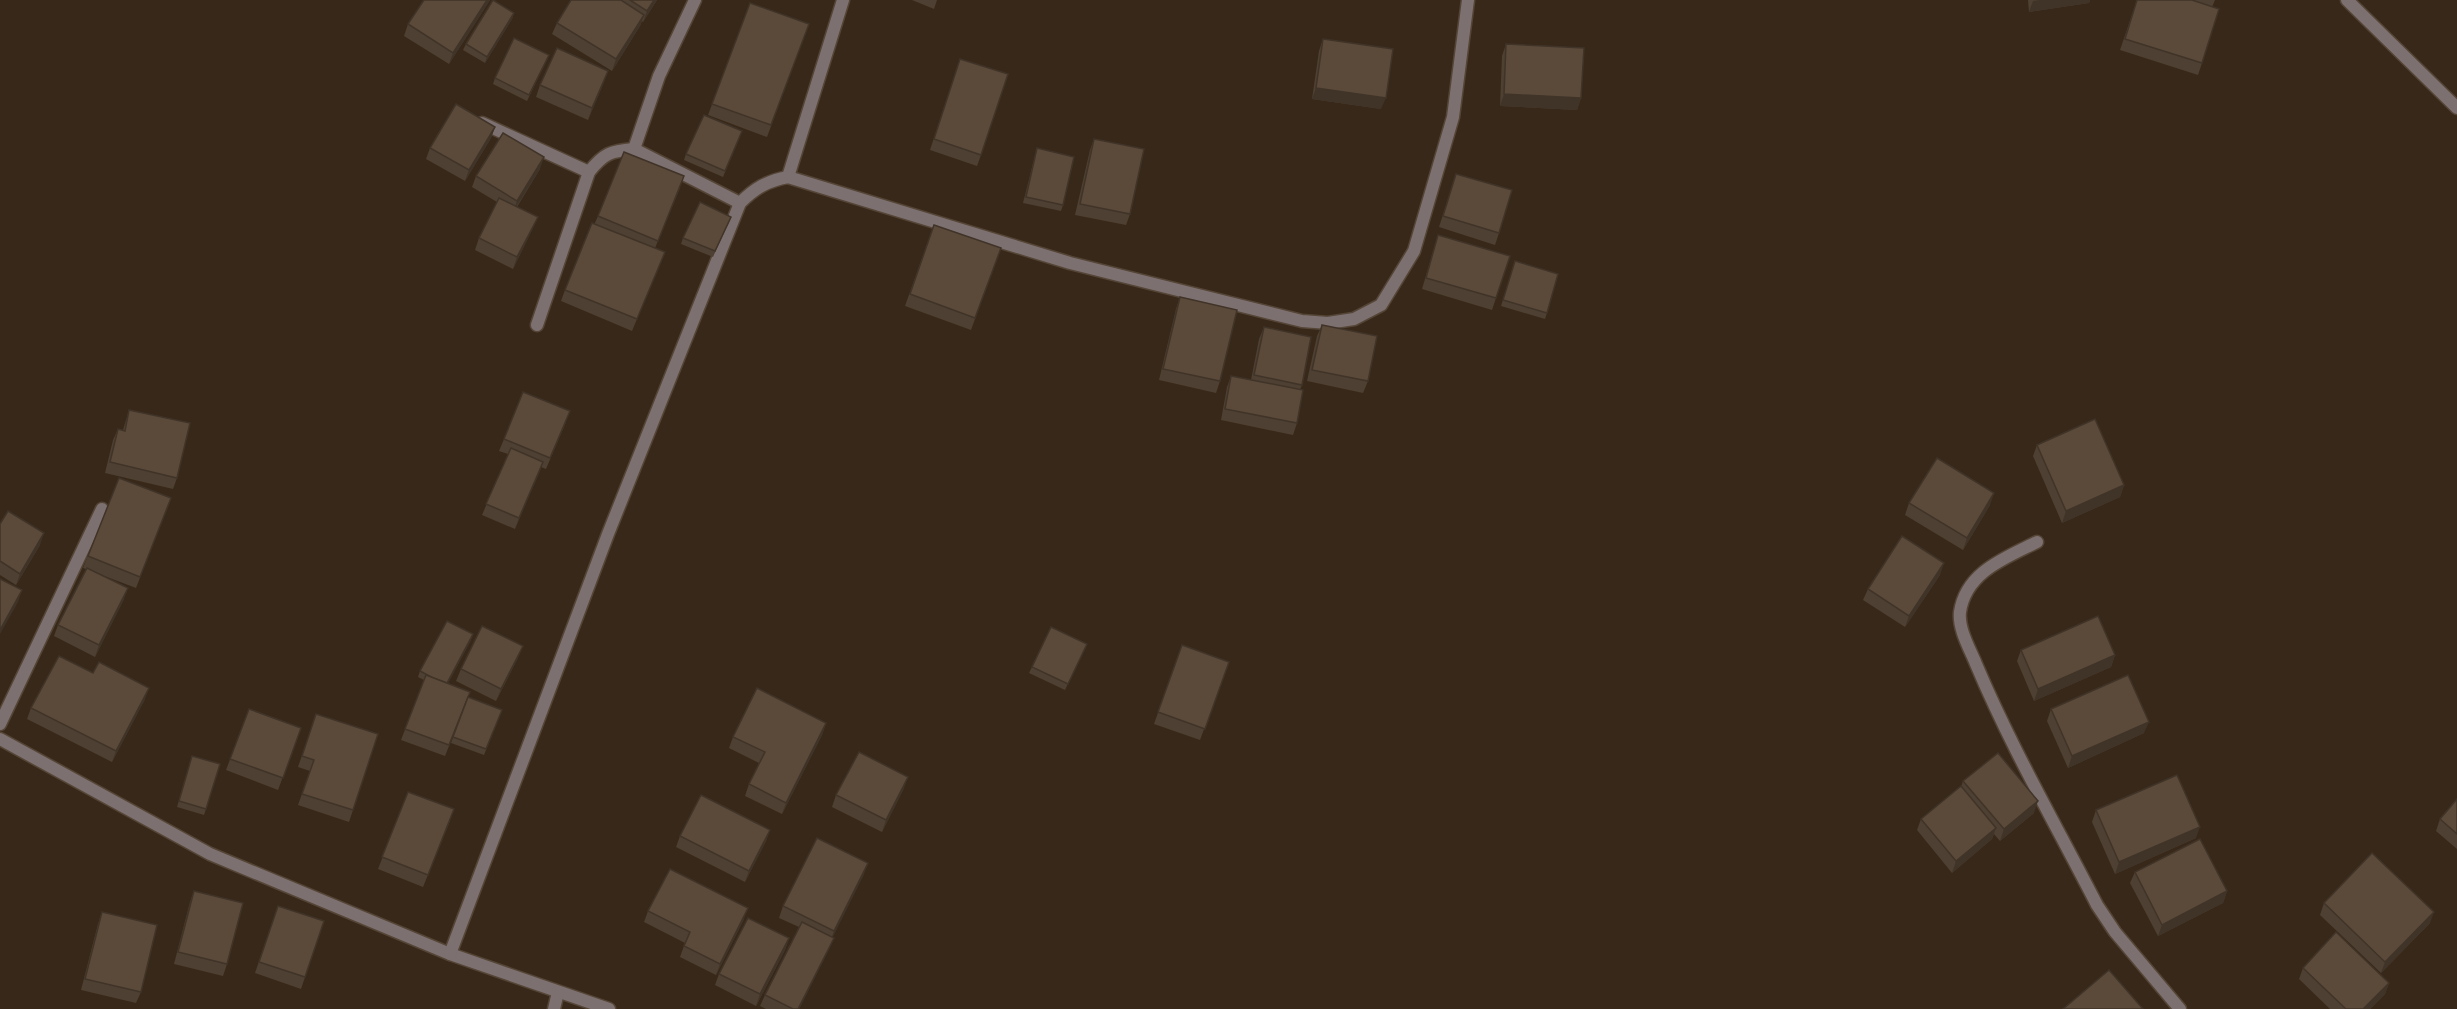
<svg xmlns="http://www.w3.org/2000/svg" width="2457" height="1009" font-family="Karla,sans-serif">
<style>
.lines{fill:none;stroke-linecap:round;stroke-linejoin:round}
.minor-casing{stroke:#544536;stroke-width:15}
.minor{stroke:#7d7070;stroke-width:12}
.wall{fill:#4e4032}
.shaded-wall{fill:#403429}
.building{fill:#5b4a3a;stroke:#403429;stroke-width:1.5}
</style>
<rect width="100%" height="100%" fill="#382819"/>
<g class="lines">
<defs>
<g id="minor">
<path d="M695 0 659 76 634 149 740 203"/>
<path d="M2347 0 2457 108"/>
<path d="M482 123 589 172"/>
<path d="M788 177 843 0"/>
<path d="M537 325 589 172C604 153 611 151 634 149"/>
<path d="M2037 542C2005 558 1966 572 1960 612 1958 629 1970 649 1976 664 2011 747 2056 825 2097 905L2115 932 2180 1009"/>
<path d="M0 724 102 509"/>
<path d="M0 739 210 854 450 954 609 1009"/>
<path d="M450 954 608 534 740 203C755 188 767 181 788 177L1070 263 1302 321 1328 323 1354 319 1381 305 1414 251 1453 117 1468 0"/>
<path d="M554 1009 558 992"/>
</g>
</defs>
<use href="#minor" class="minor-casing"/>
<use href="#minor" class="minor"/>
</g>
<g class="wall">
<path d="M424 0H490L449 64 404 36 408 24Z"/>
<path d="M571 0H657L643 22 642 21 640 26 612 71 552 34 557 23Z"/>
<path d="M912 0H937L934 9Z"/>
<path d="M2028 0H2090L2089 3 2029 12Z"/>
<path d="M2137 0H2215L2212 7 2202 63 2198 75 2120 50Z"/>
<path d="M750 3 809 24 767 137 708 115Z"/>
<path d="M514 13 512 19 485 63 463 50 466 44Z"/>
<path d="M1323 39 1381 109 1312 99 1319 51Z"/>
<path d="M1506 44 1581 98 1577 110 1500 106 1502 56Z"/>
<path d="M549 55 527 101 493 84 495 78Z"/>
<path d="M956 71 981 155 977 166 930 150Z"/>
<path d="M604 82 588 120 536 97 540 85Z"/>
<path d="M495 127 491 138 465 181 426 159 430 148Z"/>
<path d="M740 137 723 177 684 160 686 154Z"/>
<path d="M1094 139 1130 214 1126 225 1075 215 1090 150Z"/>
<path d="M1037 148 1063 205 1061 211 1023 203Z"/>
<path d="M540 169 517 207 533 228 513 269 475 250 479 238 497 202 472 187 476 176Z"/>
<path d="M1456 174 1499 233 1495 245 1439 227Z"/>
<path d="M680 188 655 248 665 252 632 331 561 301 565 290 598 216Z"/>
<path d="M731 217 713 257 681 244 683 238Z"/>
<path d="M934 225 1001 248 971 330 905 306Z"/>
<path d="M1438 235 1496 298 1492 310 1422 289Z"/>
<path d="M1513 267 1547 313 1545 319 1501 306Z"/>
<path d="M1180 297 1220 381 1216 393 1159 380 1176 309Z"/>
<path d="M1322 325 1368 381 1363 393 1307 381 1317 336Z"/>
<path d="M1264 327 1302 385 1300 390 1297 423 1293 435 1221 420 1227 387 1231 376 1251 380 1259 339Z"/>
<path d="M129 410 177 478 173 489 105 473 113 440 118 429 123 430Z"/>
<path d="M566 422 546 469 541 467 515 529 482 515 508 454 499 451 504 439Z"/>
<path d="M2037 445 2124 485 2120 497 2062 523 2033 456Z"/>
<path d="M119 478 171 498 136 588 99 574 124 599 95 657 54 636 58 625 86 569 83 568Z"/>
<path d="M1909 503 1990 505 1963 550 1905 515Z"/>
<path d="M0 524 40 545 16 585 0 575Z"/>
<path d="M1940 575 1905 627 1863 600 1868 589Z"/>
<path d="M471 640 448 683 468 697 502 710 484 755 451 743 461 716 445 756 401 740 424 680 418 677 420 671Z"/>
<path d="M1087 644 1065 690 1029 673 1032 667Z"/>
<path d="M1182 645 1229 662 1200 740 1154 724Z"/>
<path d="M2021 650 2115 655 2111 667 2034 701 2017 661Z"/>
<path d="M518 658 496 701 456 681 461 669Z"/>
<path d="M145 699 112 762 27 719 31 708Z"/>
<path d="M249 709 301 728 278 790 226 770Z"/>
<path d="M2051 709 2144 733 2068 768 2047 721Z"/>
<path d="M316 714 353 810 349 822 298 805 310 771 298 767Z"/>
<path d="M826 723 822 735 782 814 745 796 749 784 759 763 729 748 733 737Z"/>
<path d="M192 756 206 809 204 815 177 807Z"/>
<path d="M1963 781 2034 813 2000 841 1994 834 1992 839 1952 873 1917 830 1921 819 1961 787Z"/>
<path d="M904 788 882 832 832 807 836 795Z"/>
<path d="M408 792 450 821 423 887 378 869Z"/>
<path d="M2457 799V849L2436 831 2440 819Z"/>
<path d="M2096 810 2196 838 2115 874 2092 822Z"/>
<path d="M770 830 766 841 745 882 676 847 680 836Z"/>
<path d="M2135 872 2227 891 2223 903 2158 936 2130 883Z"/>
<path d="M864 874 832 937 834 938 829 949 799 1009H766L760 1006 765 995 799 927 779 918 783 906Z"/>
<path d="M194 891 227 964 223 976 174 964 190 902Z"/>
<path d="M2324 903 2430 923 2381 973 2320 915Z"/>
<path d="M278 906 324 921 301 989 255 973Z"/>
<path d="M648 911 744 919 716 975 680 957 685 943 644 922Z"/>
<path d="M102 912 141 992 136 1003 81 990 98 924Z"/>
<path d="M789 938 785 950 756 1006 715 985 719 974Z"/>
<path d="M2303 968 2389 983 2385 994 2370 1009H2330L2299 979Z"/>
</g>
<g class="shaded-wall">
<path d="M487 0H490L449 64 453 53Z"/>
<path d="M654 0H657L643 22 647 11Z"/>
<path d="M2040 0H2090L2089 3 2029 12 2033 1Z"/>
<path d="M514 13 512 19 485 63 487 57Z"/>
<path d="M644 15 640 26 612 71 616 59Z"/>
<path d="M608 71 604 82 588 120 592 108Z"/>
<path d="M1316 88 1386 98 1381 109 1312 99Z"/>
<path d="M1504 94 1581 98 1577 110 1500 106Z"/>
<path d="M495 127 491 138 465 181 469 170Z"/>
<path d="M544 157 540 169 513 212 517 201Z"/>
<path d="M538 217 533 228 513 269 517 257Z"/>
<path d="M543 462 539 474 515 529 519 518Z"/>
<path d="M2124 485 2120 497 2062 523 2066 511Z"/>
<path d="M1994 493 1990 505 1963 550 1967 538Z"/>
<path d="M44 533 40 545 16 585 20 574Z"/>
<path d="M1944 563 1940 575 1905 627 1909 616Z"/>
<path d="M128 588 124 599 95 657 99 645Z"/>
<path d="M22 590 18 602 0 634V630Z"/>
<path d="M473 634 471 640 444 691 446 685Z"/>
<path d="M523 646 518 658 496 701 501 689Z"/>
<path d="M2115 655 2111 667 2034 701 2038 689Z"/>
<path d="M149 688 145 699 112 762 116 751Z"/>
<path d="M2149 722 2144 733 2068 768 2072 756Z"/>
<path d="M826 723 822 735 782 814 786 803Z"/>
<path d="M908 777 904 788 882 832 886 820Z"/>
<path d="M2038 801 2034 813 2000 841 2004 829Z"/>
<path d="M2200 827 2196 838 2115 874 2119 862Z"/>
<path d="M1996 828 1992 839 1952 873 1956 861Z"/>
<path d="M770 830 766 841 745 882 749 871Z"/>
<path d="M868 863 864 874 830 943 834 931Z"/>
<path d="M2227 891 2223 903 2158 936 2162 925Z"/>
<path d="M748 908 744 919 716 975 720 964Z"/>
<path d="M2434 912 2430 923 2381 973 2385 962Z"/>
<path d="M789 938 785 950 756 1006 760 994Z"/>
<path d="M834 938 829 949 799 1009H798Z"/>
<path d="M2389 983 2385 994 2370 1009H2363Z"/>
</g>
<g class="building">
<path d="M424 0H487L453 53 408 24Z"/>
<path d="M493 0 514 13 487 57 466 44Z"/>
<path d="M571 0H621L644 15 616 59 557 23Z"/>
<path d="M630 0H654L647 11Z"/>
<path d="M2137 0H2192L2219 9 2202 63 2125 39Z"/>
<path d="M750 3 809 24 771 125 712 104Z"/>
<path d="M514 38 549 55 529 95 495 78Z"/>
<path d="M1323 39 1393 49 1386 98 1316 88Z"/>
<path d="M1506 44 1584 48 1581 98 1504 94Z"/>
<path d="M557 48 608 71 592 108 540 85Z"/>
<path d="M960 59 1008 74 981 155 934 139Z"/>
<path d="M456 104 495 127 469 170 430 148Z"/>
<path d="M704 115 742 131 725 171 686 154Z"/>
<path d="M503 133 544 157 517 201 476 176Z"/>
<path d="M1094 139 1144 149 1130 214 1080 204Z"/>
<path d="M1037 148 1074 157 1063 205 1026 197Z"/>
<path d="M624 152 684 176 658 241 598 216Z"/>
<path d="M1456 174 1512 190 1499 233 1443 216Z"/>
<path d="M499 198 538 217 517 257 479 238Z"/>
<path d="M700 202 731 217 715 251 683 238Z"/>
<path d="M592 223 665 252 637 319 565 290Z"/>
<path d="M934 225 1001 248 975 318 910 294Z"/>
<path d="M1438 235 1510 256 1496 298 1426 278Z"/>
<path d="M1515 261 1558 274 1547 313 1503 300Z"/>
<path d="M1180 297 1237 310 1220 381 1163 369Z"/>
<path d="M1322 325 1377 336 1368 381 1312 370Z"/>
<path d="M1264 327 1311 337 1302 385 1254 375Z"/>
<path d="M1231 376 1303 390 1297 423 1225 409Z"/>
<path d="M523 392 570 411 550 458 504 439Z"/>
<path d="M129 410 190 423 177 478 110 462 118 429 125 431Z"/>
<path d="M2095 419 2124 485 2066 511 2037 445Z"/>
<path d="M511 448 543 462 519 518 486 504Z"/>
<path d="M1937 458 1994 493 1967 538 1909 503Z"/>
<path d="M119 478 171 498 140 577 88 556Z"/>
<path d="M8 511 44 533 20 574 0 561V524Z"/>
<path d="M1902 536 1944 563 1909 616 1868 589Z"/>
<path d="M87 568 128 588 99 645 58 625Z"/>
<path d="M0 579 22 590 0 630Z"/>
<path d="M2098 616 2115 655 2038 689 2021 650Z"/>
<path d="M447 621 473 634 447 683 433 678 420 671Z"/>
<path d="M482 626 523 646 501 689 461 669Z"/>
<path d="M1051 627 1087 644 1068 684 1032 667Z"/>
<path d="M1182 645 1229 662 1205 729 1158 712Z"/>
<path d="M59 656 93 673 99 662 149 688 116 751 31 708Z"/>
<path d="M426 675 470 692 449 745 405 729Z"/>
<path d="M2128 675 2149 722 2072 756 2051 709Z"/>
<path d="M757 688 826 723 786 803 749 784 765 752 733 737Z"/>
<path d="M468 697 502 710 486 749 453 737Z"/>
<path d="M249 709 301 728 283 778 230 759Z"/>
<path d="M316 714 378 734 353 810 302 794 314 760 302 756Z"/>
<path d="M859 752 908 777 886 820 836 795Z"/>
<path d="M1998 753 2038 801 2004 829 1963 781Z"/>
<path d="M192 756 220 764 206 809 179 801Z"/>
<path d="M2177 775 2200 827 2119 862 2096 810Z"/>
<path d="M1961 786 1996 828 1956 861 1921 819Z"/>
<path d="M408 792 454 809 428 875 382 857Z"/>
<path d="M701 795 770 830 749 871 680 836Z"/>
<path d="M2457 799V834L2440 819Z"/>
<path d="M817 838 868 863 834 931 783 906Z"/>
<path d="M2200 839 2227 891 2162 925 2135 872Z"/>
<path d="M2372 853 2434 912 2385 962 2324 903Z"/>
<path d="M670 869 748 908 720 964 684 946 690 932 648 911Z"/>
<path d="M194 891 243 903 227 964 178 952Z"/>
<path d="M278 906 324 921 305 977 259 962Z"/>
<path d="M102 912 157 925 141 992 85 979Z"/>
<path d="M748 918 789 938 760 994 719 974Z"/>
<path d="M802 922 834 938 798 1009H793L765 995Z"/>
<path d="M2336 932 2389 983 2363 1009H2346L2303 968Z"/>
<path d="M2109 970 2143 1009H2063Z"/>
</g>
</svg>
